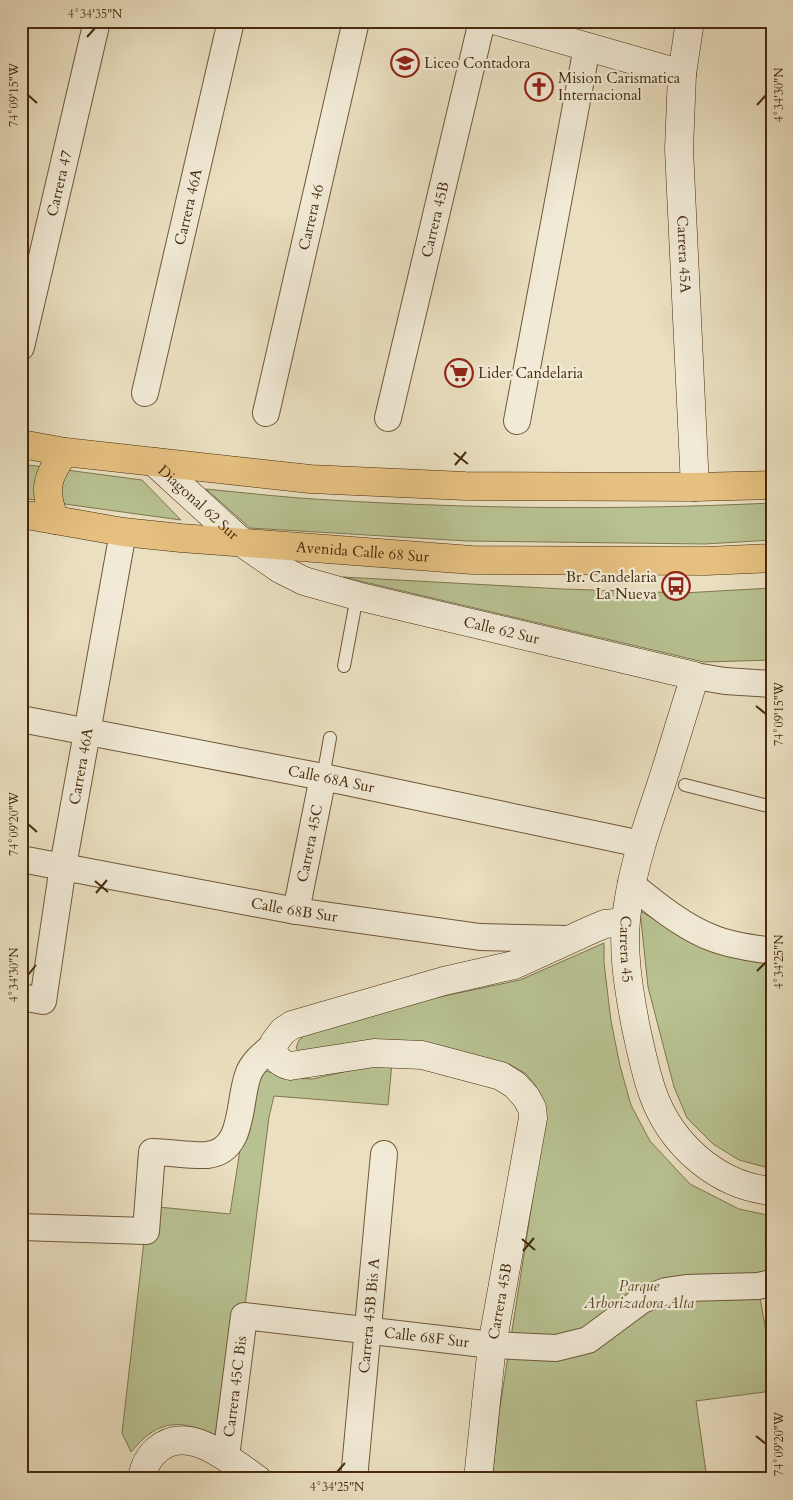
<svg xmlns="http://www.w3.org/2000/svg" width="793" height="1500" font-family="Cardo,serif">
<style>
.green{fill:#b8c191;stroke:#7f764e}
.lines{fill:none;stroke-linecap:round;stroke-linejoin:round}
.lane-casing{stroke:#6f5838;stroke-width:14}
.street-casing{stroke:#6f5838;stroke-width:28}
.secondary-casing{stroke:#462b0b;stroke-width:29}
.primary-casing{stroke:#462b0b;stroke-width:29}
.lane{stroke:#f1ead6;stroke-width:12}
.street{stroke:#f1ead6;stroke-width:26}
.secondary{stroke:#f1ead6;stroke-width:28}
.primary{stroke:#e5c080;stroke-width:28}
.ticks{fill:none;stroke:#462b0b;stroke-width:2}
.labels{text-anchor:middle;stroke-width:4.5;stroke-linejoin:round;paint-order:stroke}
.poi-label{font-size:15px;fill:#462b0b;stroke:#f1ead6;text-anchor:start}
.street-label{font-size:15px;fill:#462b0b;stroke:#f1ead6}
.park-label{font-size:15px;font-style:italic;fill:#5d4926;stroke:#f1ead6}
.neatline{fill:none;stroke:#462b0b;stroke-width:2}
.ticks-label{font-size:12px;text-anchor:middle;fill:#462b0b}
</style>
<rect width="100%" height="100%" fill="#eadfc0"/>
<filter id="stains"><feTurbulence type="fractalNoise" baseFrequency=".004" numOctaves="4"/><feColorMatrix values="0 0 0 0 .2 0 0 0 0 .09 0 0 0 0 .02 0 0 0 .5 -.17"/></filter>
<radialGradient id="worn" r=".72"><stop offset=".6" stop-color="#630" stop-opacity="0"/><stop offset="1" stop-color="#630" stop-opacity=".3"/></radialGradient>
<g class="green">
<path d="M21 464 142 480 181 520 21 498Z"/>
<path d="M206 489C247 493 289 498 330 500 477 509 625 510 772 503V540L705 544 467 541 250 528Z"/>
<path d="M343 577 563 589 683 593 772 588V660L704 662Z"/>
<path d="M640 911 709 950 756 962 772 963V1169L739 1160 713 1144 687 1118 674 1087 648 987Z"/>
<path d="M604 943V963L611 1021 620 1066 631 1105 650 1141 690 1184 739 1209 772 1216V1283L758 1286 772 1366V1391L696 1401 707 1479H492L500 1407 536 1178 540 1102 536 1086 525 1073 509 1064 412 1042 301 1054 296 1048 299 1040 305 1035 430 999 520 980Z"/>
<path d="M392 1063 388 1105 274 1096 269 1117 228 1440C186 1422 163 1413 131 1452L122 1433 148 1206 230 1214 242 1137 258 1077 266 1071 290 1078 312 1079 370 1066Z"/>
</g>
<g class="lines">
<defs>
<g id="lane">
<path d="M344 666 357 596"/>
<path d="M323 777 330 738"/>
<path d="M685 785 772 807"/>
</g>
<g id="street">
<path id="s1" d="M21 347 97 21"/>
<path id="s2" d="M145 393 231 21"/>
<path id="s3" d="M266 413 356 21"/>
<path id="s4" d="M388 418 482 21"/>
<path d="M517 421 587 47"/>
<path d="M695 676 725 681 772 684"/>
<path id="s5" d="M21 719 323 777 641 844"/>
<path id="s6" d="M21 859 296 911 480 937 569 939"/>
<path d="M631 884C655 904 686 929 715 939 733 946 753 948 772 951"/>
<path id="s7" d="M296 911 323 777"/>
<path id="s8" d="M21 997 43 1001 63 866 123 532"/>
<path d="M21 1227 146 1231 152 1152C170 1152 189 1156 207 1155 245 1151 238 1102 248 1075 252 1063 263 1054 273 1046"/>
<path id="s9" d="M226 1457 244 1316 492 1345 556 1348 588 1340 642 1300 666 1291 686 1288 758 1286 772 1283"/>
<path id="s10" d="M354 1479 384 1154"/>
</g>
<g id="secondary">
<path d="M497 21 682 74"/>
<path id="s11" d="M690 21 682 74 679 149 695 487"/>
<path id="s12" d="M154 462 244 544 280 569 304 581 357 596 695 676C683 713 672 751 660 788 647 826 634 864 628 904 621 945 628 987 636 1028 641 1050 645 1072 653 1094 671 1144 717 1186 772 1191"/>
<path d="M142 1479C144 1466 148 1457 158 1449 189 1423 232 1462 257 1479"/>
<path id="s13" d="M478 1479 492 1345 533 1118 532 1108 526 1097 515 1085 501 1076 422 1055 374 1053 290 1066C278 1063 272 1055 274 1043L283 1031 292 1025 444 981 514 965 595 928 605 924 625 922"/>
</g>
<g id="primary">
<path d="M21 444 65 452 310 479 465 486 695 487 772 485"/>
<path id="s14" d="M21 514 123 532 181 538 472 560 706 561 772 558"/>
<path d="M55 520C43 491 46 477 65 452"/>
</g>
</defs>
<use href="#lane" class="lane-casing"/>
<use href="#street" class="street-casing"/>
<use href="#secondary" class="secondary-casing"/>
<use href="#primary" class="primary-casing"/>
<use href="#lane" class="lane"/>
<use href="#street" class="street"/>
<use href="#secondary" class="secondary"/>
<use href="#primary" class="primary"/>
</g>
<path class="ticks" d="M87 37 95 28M28 95 37 103M757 105 766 95M454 453 468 464M455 465 466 452M756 706 766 714M28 824 37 832M95 881 108 892M96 893 107 880M757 971 766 962M28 975 36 965M522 1239 535 1250M523 1251 534 1238M756 1436 766 1444M337 1472 345 1463"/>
<defs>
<symbol id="school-ring" viewBox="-11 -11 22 22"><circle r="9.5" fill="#f1ead6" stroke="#8f2418" stroke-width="1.5"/><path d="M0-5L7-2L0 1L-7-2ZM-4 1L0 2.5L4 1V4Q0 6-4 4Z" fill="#8f2418"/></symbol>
<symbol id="church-ring" viewBox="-11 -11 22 22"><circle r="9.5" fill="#f1ead6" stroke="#8f2418" stroke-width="1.5"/><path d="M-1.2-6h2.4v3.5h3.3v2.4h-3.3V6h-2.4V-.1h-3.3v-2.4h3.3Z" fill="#8f2418"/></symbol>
<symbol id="supermarket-ring" viewBox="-11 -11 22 22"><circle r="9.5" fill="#f1ead6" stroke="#8f2418" stroke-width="1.5"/><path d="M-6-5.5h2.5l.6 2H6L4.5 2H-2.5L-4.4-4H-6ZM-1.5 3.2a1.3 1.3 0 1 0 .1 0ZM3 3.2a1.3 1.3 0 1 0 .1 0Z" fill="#8f2418"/></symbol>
<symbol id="bus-ring" viewBox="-11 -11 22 22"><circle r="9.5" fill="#f1ead6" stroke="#8f2418" stroke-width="1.5"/><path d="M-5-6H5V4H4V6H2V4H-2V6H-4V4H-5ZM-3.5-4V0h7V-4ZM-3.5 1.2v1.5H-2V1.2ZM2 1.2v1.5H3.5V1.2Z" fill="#8f2418"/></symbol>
</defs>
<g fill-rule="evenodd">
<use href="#school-ring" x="389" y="47" width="32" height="32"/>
<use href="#church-ring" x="523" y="71" width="32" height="32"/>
<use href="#supermarket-ring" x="443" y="357" width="32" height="32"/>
<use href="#bus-ring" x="660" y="570" width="32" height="32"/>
</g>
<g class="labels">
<g class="poi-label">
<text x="424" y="68">Liceo Contadora</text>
<text x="558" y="83">Mision Carismatica<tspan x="558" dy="17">Internacional</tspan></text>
<text x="478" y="378">Lider Candelaria</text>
<text x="657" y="582" text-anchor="end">Br. Candelaria<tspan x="657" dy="17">La Nueva</tspan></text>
</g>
<g class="street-label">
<text dy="5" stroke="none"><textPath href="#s1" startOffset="168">Carrera 47</textPath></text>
<text dy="5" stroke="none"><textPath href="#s2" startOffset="191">Carrera 46A</textPath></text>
<text dy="5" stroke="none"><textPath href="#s3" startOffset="201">Carrera 46</textPath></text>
<text dy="5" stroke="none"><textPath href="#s4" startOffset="204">Carrera 45B</textPath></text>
<text dy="5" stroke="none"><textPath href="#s11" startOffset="234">Carrera 45A</textPath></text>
<text dy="5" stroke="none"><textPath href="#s12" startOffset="60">Diagonal 62 Sur</textPath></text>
<text dy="5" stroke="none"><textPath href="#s14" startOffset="344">Avenida Calle 68 Sur</textPath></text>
<text dy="5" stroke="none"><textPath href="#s12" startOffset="396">Calle 62 Sur</textPath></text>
<text dy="5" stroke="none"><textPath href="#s8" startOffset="260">Carrera 46A</textPath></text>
<text dy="5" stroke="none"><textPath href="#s5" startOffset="316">Calle 68A Sur</textPath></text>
<text dy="5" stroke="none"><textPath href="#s7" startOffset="69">Carrera 45C</textPath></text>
<text dy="5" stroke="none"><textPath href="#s6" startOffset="278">Calle 68B Sur</textPath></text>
<text dy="5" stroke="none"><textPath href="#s12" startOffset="878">Carrera 45</textPath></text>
<text dy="5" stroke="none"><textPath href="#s13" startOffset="179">Carrera 45B</textPath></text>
<text dy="5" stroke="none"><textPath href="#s10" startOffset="164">Carrera 45B Bis A</textPath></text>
<text dy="5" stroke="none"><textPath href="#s9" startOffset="326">Calle 68F Sur</textPath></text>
<text dy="5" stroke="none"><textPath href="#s9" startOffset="71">Carrera 45C Bis</textPath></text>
</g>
<g class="park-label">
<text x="639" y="1291">Parque<tspan x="639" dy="17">Arborizadora Alta</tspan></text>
</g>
</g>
<rect width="793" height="1500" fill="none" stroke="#eadfc0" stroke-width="55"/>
<rect x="28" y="28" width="738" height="1444" class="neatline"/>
<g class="ticks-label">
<text x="95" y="18">4°34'35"N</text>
<text transform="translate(14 95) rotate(-90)" y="4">74°09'15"W</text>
<text transform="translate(779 95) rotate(-90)" y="4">4°34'30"N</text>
<text transform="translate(779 714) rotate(-90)" y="4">74°09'15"W</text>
<text transform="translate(14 824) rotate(-90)" y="4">74°09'20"W</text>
<text transform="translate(779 962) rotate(-90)" y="4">4°34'25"N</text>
<text transform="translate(14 975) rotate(-90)" y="4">4°34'30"N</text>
<text transform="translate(779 1444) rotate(-90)" y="4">74°09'20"W</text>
<text x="337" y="1491">4°34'25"N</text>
</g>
<rect width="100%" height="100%" filter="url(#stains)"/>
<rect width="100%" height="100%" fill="url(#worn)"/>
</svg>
